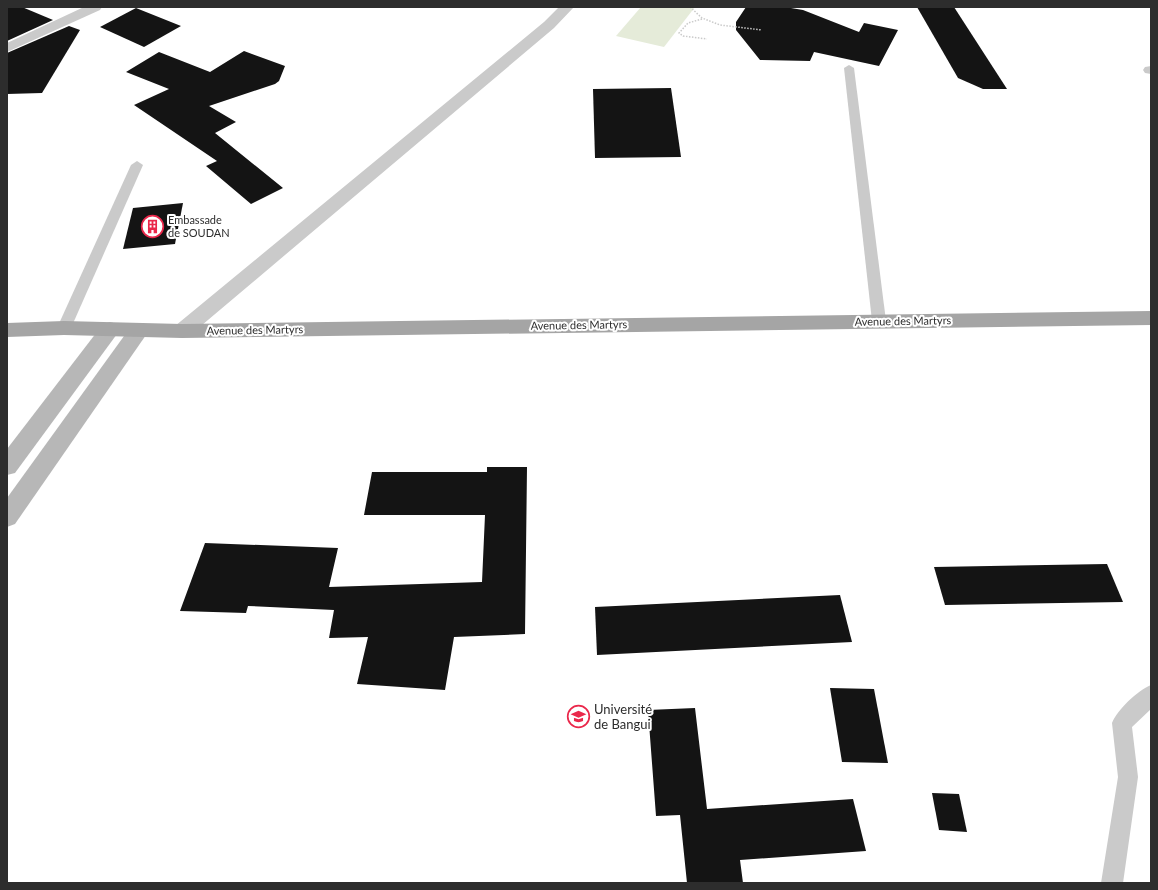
<svg xmlns="http://www.w3.org/2000/svg" width="1158" height="890" font-family="Lato,sans-serif">
<style>
.green{fill:#e5ebd9}
.building{fill:#141414}
.lines{fill:none;stroke-linecap:round;stroke-linejoin:round}
.path{stroke:#cacaca;stroke-width:1.5;stroke-dasharray:1.5 1.5;stroke-linecap:butt}
.lane{fill:#cacaca;fill-rule:evenodd}
.street{fill:#cacaca;fill-rule:evenodd}
.secondary{fill:#b7b7b7;fill-rule:evenodd}
.primary{fill:#a5a5a5;fill-rule:evenodd}
.labels{text-anchor:middle;stroke-width:4;stroke-linejoin:round;paint-order:stroke}
.poi-label{font-size:11px;fill:#2d2d2d;stroke:#fff;text-anchor:start}
.street-label{font-size:11px;fill:#2d2d2d;stroke:#fff}
.near-poi-label{font-size:13px;fill:#2d2d2d;stroke:#fff;text-anchor:start}
</style>
<rect width="100%" height="100%" fill="#fff"/>
<path class="green" d="M641 7H695L664 47 616 36Z"/>
<g class="building">
<path d="M7 7H22L53 20 7 41Z"/>
<path d="M746 7H785L803 10 859 32 864 23 898 30 879 66 814 52 810 61 760 60 736 30V22Z"/>
<path d="M917 7H954L1007 89H983L958 78Z"/>
<path d="M136 8 181 26 144 47 100 27Z"/>
<path d="M69 26 80 30 42 93 7 94V53Z"/>
<path d="M244 51 285 66 279 81 275 84 209 106 236 122 215 133 283 188 251 204 206 166 217 161 134 105 169 89 126 72 159 52 210 72Z"/>
<path d="M671 88 681 157 595 158 593 89Z"/>
<path d="M183 203 175 244 123 249 133 208Z"/>
<path d="M487 467H527L525 634 454 637 445 690 357 684 368 637 329 638 334 610 248 606 246 613 180 611 205 543 338 548 329 587 482 582 485 515H364L372 472H487Z"/>
<path d="M1107 564 1123 602 945 605 934 567Z"/>
<path d="M840 595 852 642 597 655 595 607Z"/>
<path d="M830 688 874 689 888 763 842 762Z"/>
<path d="M695 708 707 809 853 799 866 851 740 860 743 883H687L680 815 656 816 648 710Z"/>
<path d="M932 793 959 794 967 832 939 830Z"/>
</g>
<g class="lines">
<g class="path">
<path d="M690 7 702 18 720 25 762 30"/>
<path d="M702 19 688 23 679 33 683 36 707 39"/>
</g>
<g class="lane">
<path d="M849 65 854 68 886 321 884 325 879 326 874 325 872 321 844 68Z"/>
<path d="M137 161 143 165 71 328 69 332 64 333 59 332 57 328 131 165Z"/>
<path d="M1151 685V709L1132 727 1138 777 1123 883H1101L1118 777 1112 723C1118 709 1137 691 1151 685Z"/>
</g>
<g class="street">
<path d="M84 7H102L100 10 7 52V43Z"/>
<path d="M559 7H574L554 28 189 336 182 338 175 336 172 331 175 326 544 22Z"/>
<path d="M1151 66V74L1145 73 1143 70 1145 67Z"/>
</g>
<g class="secondary">
<path d="M110 322 117 324 120 329 117 334 15 473 7 475V449L103 324Z"/>
<path d="M139 323 146 325 149 330 146 335 15 524 7 527V498L132 325Z"/>
</g>
<path class="primary" d="M1151 311V325L182 338 64 335 7 337V323L64 321 182 324Z"/>
</g>
<defs>
<symbol id="building-ring" viewBox="-11 -11 22 22"><circle r="9.5" fill="#fff" stroke="#ea284b" stroke-width="1.5"/><path d="M-4-6H4V6H1V3H-1V6H-4ZM-2.5-4.3h1.7v1.8h-1.7ZM.8-4.3h1.7v1.8H.8ZM-2.5-1h1.7V.8h-1.7ZM.8-1h1.7V.8H.8Z" fill="#ea284b"/></symbol>
<symbol id="university-ring" viewBox="-11 -11 22 22"><circle r="9.5" fill="#fff" stroke="#ea284b" stroke-width="1.5"/><path d="M0-5L7-2L0 1L-7-2ZM-4 1L0 2.5L4 1V4Q0 6-4 4Z" fill="#ea284b"/></symbol>
</defs>
<g fill-rule="evenodd">
<use href="#building-ring" x="140" y="214" width="25" height="25"/>
<use href="#university-ring" x="566" y="704" width="25" height="25"/>
</g>
<g class="labels">
<g class="poi-label">
<text x="168" y="224">Embassade<tspan x="168" dy="13">de SOUDAN</tspan></text>
</g>
<g class="street-label">
<text transform="translate(903 321) rotate(-1)" y="4">Avenue des Martyrs</text>
<text transform="translate(579 325) rotate(-1)" y="4">Avenue des Martyrs</text>
<text transform="translate(255 330) rotate(-1)" y="4">Avenue des Martyrs</text>
</g>
<g class="near-poi-label">
<text x="594" y="714">Université<tspan x="594" dy="15">de Bangui</tspan></text>
</g>
</g>
<rect width="1158" height="890" fill="none" stroke="#2d2d2d" stroke-width="16"/>
</svg>
